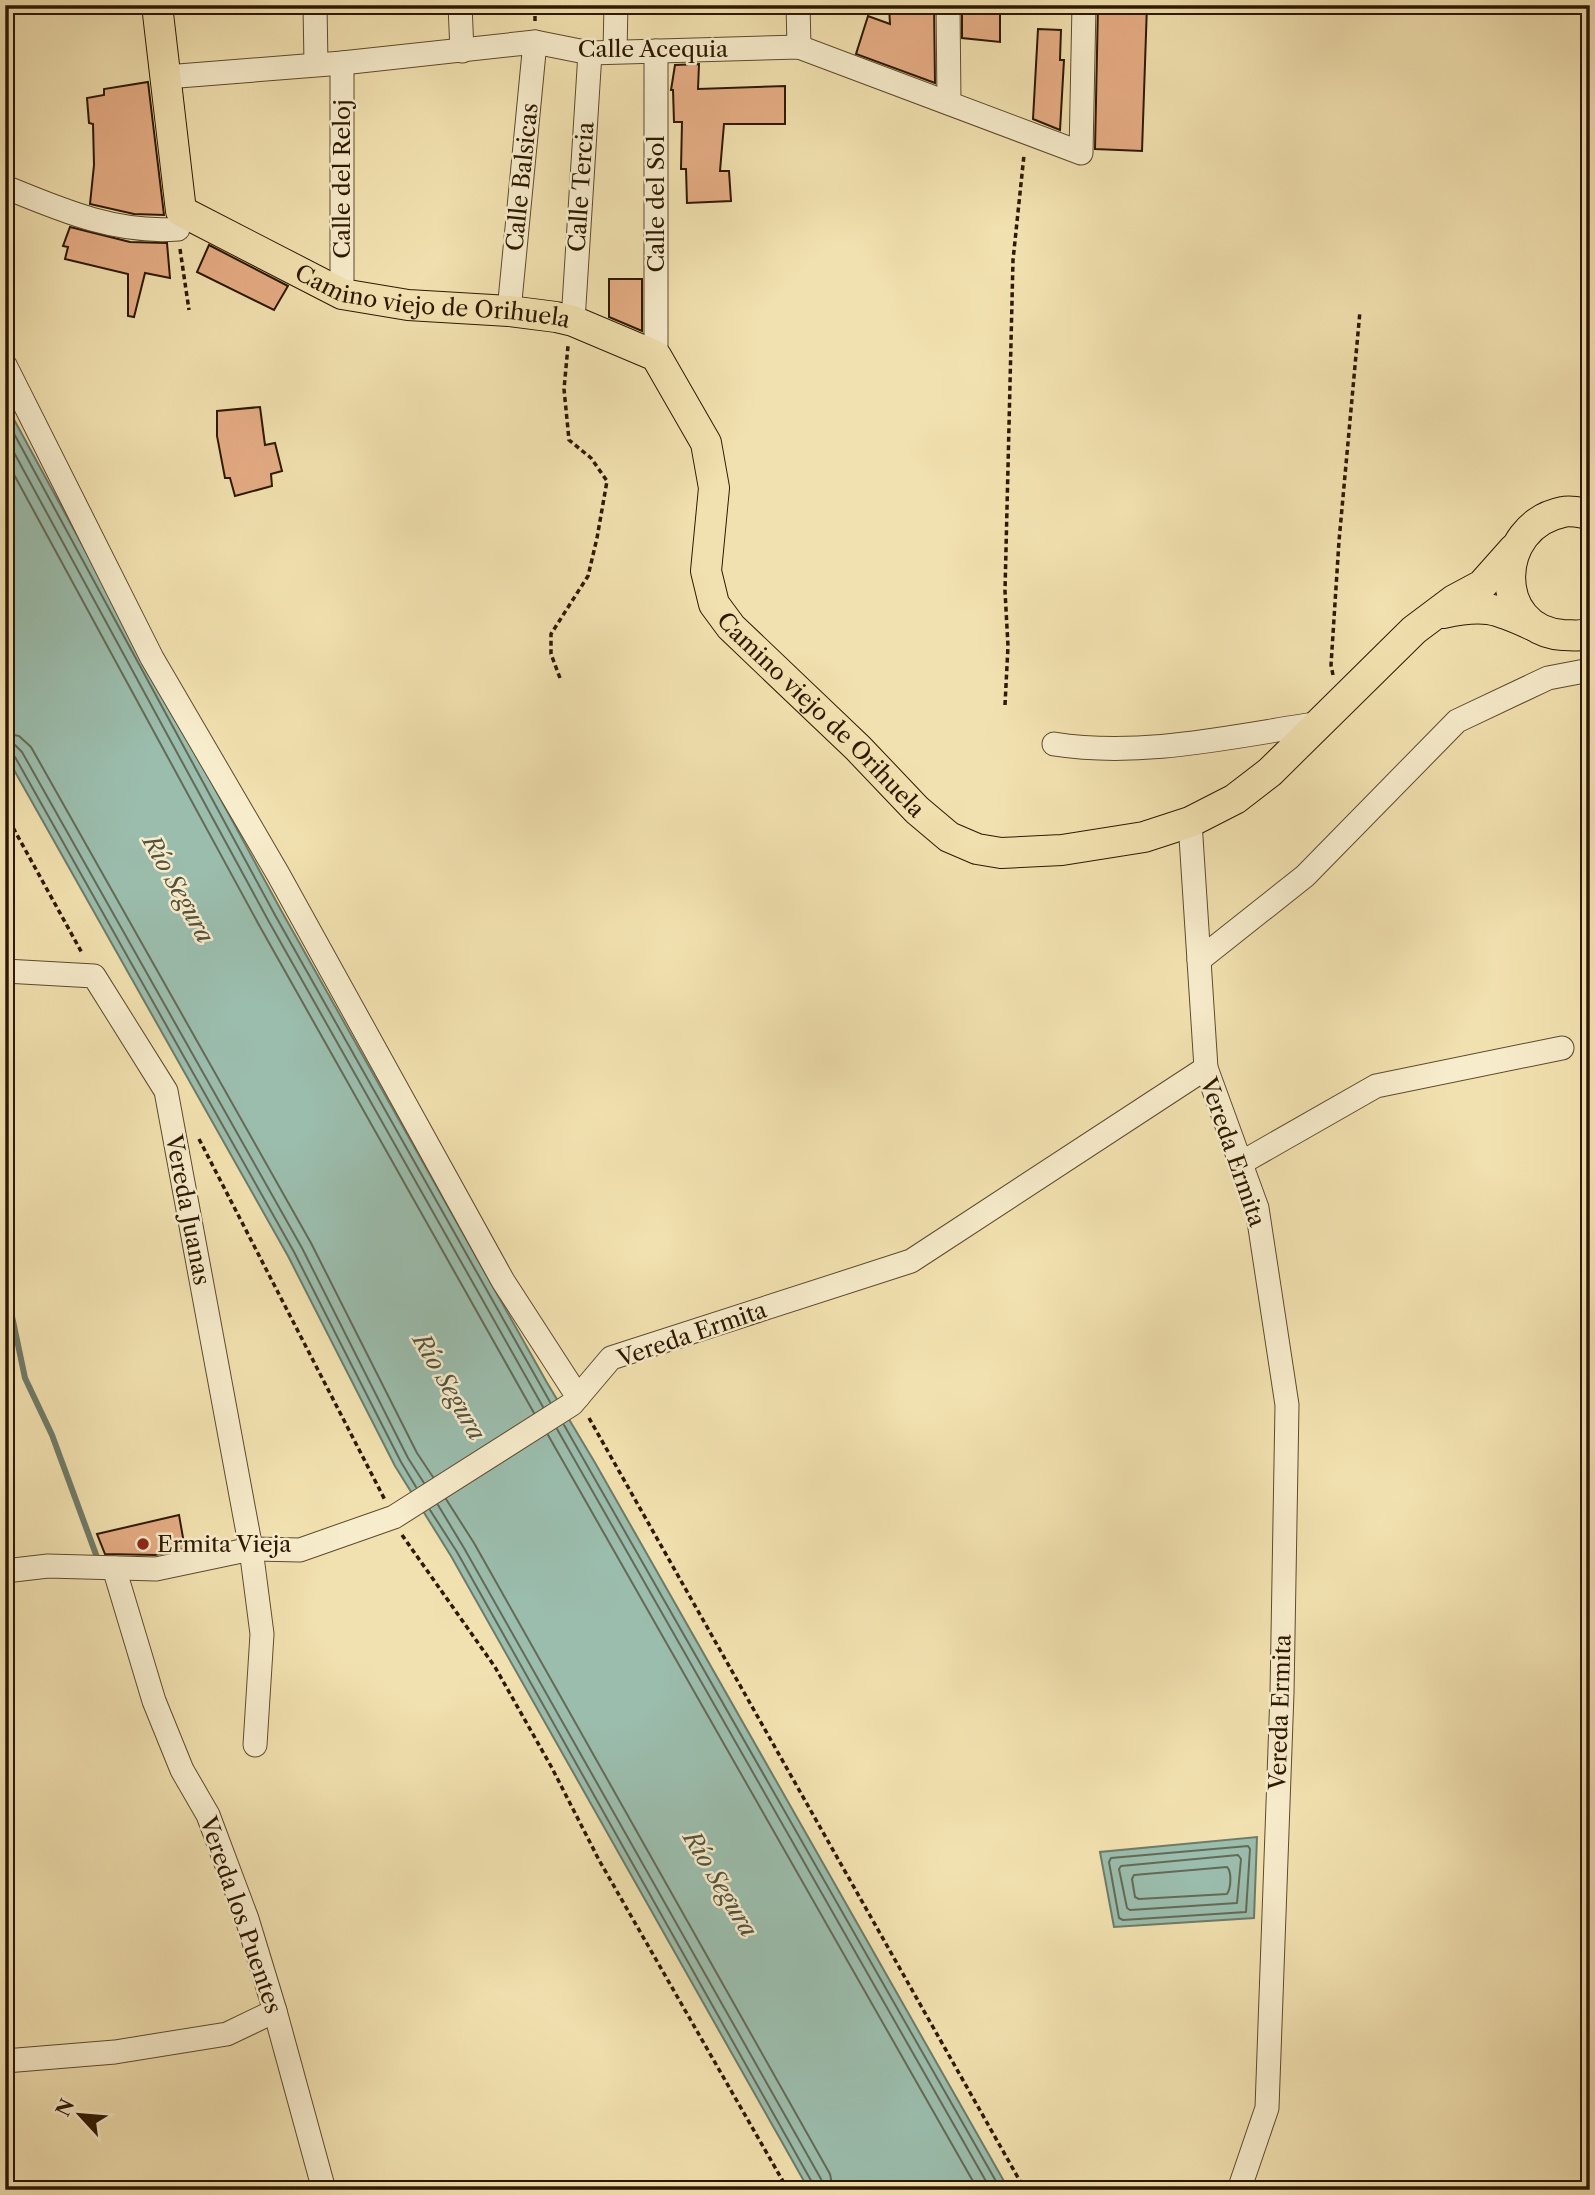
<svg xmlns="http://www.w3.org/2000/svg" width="1595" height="2195" font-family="'Libre Caslon Text',serif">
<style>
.water{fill:#9bbdad;stroke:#6f7b68;stroke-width:2}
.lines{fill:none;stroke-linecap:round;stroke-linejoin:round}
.shore{stroke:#646a56;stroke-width:2}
.stream{stroke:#6f7b68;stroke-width:6}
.building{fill:#e6ad85;stroke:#2d1800;stroke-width:2}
.minor-casing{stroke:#5e4a2c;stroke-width:25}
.major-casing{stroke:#2d1800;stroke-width:32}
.path{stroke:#2d1800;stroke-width:3.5;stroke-dasharray:5 3.5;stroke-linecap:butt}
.minor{stroke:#f7eccc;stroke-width:23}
.major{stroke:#f2e1b0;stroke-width:30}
.poi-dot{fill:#8f2418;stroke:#f7eccc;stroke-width:2.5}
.labels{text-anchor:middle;stroke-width:5;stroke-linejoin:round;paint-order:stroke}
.street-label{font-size:23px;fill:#2d1800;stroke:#f7eccc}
.poi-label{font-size:23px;fill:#2d1800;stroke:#f7eccc;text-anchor:start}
.water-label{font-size:24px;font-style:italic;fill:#54523d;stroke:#f7eccc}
</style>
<rect width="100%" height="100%" fill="#f2e1b0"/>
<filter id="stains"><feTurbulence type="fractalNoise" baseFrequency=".00286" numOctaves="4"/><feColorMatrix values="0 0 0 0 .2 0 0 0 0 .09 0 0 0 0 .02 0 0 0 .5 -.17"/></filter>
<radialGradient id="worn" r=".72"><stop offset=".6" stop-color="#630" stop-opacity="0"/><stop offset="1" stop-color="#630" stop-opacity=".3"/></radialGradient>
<g class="water">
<path d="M5 403 282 912 546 1381 594 1461 1009 2190H809L451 1556 395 1466 288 1256 5 754Z"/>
<path d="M1257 1837 1254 1918 1114 1927 1100 1852Z"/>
</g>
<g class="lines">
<g class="shore">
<path d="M5 417 275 915 550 1402"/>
<path d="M5 436 268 920 543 1407"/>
<path d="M5 458 259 925 534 1413"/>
<path d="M5 733 19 736 31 747 311 1243 417 1453 433 1477"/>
<path d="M5 744 15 745 22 752 302 1248 408 1458 424 1483"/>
<path d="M5 752 15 757 294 1252 401 1462 416 1487"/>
<path d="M564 1425 1001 2190"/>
<path d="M557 1429 991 2190"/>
<path d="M548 1435 978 2190"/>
<path d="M446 1499 474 1543 830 2174 833 2190"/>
<path d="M438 1505 464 1548 821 2179 823 2190"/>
<path d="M430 1510 457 1552 813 2184 814 2190"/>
<path d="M1248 1846 1250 1849 1246 1912 1123 1920 1119 1918 1109 1862 1111 1858Z"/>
<path d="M1238 1855 1241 1859 1237 1903 1130 1910 1127 1908 1119 1869 1121 1866Z"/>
<path d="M1227 1867C1232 1872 1231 1888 1227 1894L1139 1899 1135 1897 1132 1879 1134 1875Z"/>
</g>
<path class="stream" d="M5 1283 25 1378 52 1435 98 1560"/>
</g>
<g class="building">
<path d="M962 5H1000V42L962 38Z"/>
<path d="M1098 5H1147L1142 151 1095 149Z"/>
<path d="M934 6 935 83 856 54 868 16 890 24 889 7Z"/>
<path d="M1038 29 1061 30 1060 60H1064L1060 130 1033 119Z"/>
<path d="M699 64 698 89 785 86V124H724L720 171H729L731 201 687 203 686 169H681L682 122H674L673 90H671L675 65Z"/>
<path d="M148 82 164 215 134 214 90 204 94 165 93 124 89 123 87 98 104 95V89Z"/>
<path d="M70 227 130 242 167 243 170 278 145 273 134 317 128 316V274L65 259 68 247 63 246Z"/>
<path d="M209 245 288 286 274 310 197 272Z"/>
<path d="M609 279H642V331L609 317Z"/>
<path d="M260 407 265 445 275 443 282 471 271 474 272 486 235 496 230 478H225L217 436V411Z"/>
<path d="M179 1515 185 1549 155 1555 105 1554 97 1534Z"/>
</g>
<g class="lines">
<defs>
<g id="minor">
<path d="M315 5 316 64"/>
<path d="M460 5 462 51"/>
<path d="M798 5 799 47"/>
<path d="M948 5 949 103"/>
<path d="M615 51 616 5"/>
<path d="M342 63V294"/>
<path d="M166 77 342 63 535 42 590 53 799 47 1081 153 1084 5"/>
<path d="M5 187C61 210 116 234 178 229L181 211"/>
<path d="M509 311 535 42"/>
<path d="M573 321 590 53"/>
<path d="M656 356V51"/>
<path d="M5 365 152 658 278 874 503 1281 578 1397"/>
<path d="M1054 744C1143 758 1233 736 1321 723"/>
<path d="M1190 822 1206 1068 1257 1208 1287 1405 1282 1693 1267 2108 1239 2190"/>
<path d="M1199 960 1305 876 1457 721 1548 678 1590 670"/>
<path d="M5 971 94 976 166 1091 251 1549 262 1634 255 1745"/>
<path d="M1241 1163 1376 1086 1562 1048"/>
<path d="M114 1568 154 1701 182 1770 208 1815 247 1919 275 2011 324 2190"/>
<path d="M5 1571 48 1566 156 1569 251 1549 300 1550 394 1517 572 1404 611 1358 911 1261 1206 1068"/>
<path d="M5 2061 115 2052 227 2034 275 2011"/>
</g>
<g id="major">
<path id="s1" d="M157 5 181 211 342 294 408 305 509 311 556 317 573 321 656 356 706 443 714 488 706 571 714 604 731 627 858 748 917 810 949 837 977 849 1001 853 1062 850 1144 837 1190 822 1235 799 1270 772 1414 630 1454 600 1482 585 1514 549"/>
<path d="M1590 514C1582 513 1571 510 1563 512 1493 526 1492 630 1563 635 1573 635 1581 637 1590 633"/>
<path d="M1443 613C1484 604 1495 608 1532 625"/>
</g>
</defs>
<use href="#minor" class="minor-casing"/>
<use href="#major" class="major-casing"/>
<g class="path">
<path d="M535 21V5"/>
<path d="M180 249 189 310"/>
<path d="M1333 675 1331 665 1339 541 1360 311"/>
<path d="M560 678 551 654V634L588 576 597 538 607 481 591 458 569 440 564 389 568 346"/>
<path d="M1005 705 1008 646 1005 591 1013 260 1024 155"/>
<path d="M5 813 82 953"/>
<path d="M199 1139 385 1500"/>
<path d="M589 1418 1025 2190"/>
<path d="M402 1535 495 1667 552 1768 599 1860 788 2190"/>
</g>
<use href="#minor" class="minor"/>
<use href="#major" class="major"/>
</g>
<circle class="poi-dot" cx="143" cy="1544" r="7"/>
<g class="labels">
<g class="street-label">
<text x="653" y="57">Calle Acequia</text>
<text transform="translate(522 177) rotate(-84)" y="8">Calle Balsicas</text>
<text transform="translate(342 179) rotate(-90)" y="8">Calle del Reloj</text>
<text transform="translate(581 187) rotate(-86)" y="8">Calle Tercia</text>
<text transform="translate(656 204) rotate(-90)" y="8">Calle del Sol</text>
<text dy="8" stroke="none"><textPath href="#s1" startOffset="478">Camino viejo de Orihuela</textPath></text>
<text dy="8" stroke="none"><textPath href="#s1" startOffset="1129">Camino viejo de Orihuela</textPath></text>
<text transform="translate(1233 1152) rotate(71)" y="8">Vereda Ermita</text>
<text transform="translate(188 1210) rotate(79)" y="8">Vereda Juanas</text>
<text transform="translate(692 1334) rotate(-19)" y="8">Vereda Ermita</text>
<text transform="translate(1280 1712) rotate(-88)" y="8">Vereda Ermita</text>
<text transform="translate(241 1915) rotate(71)" y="8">Vereda los Puentes</text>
</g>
<g class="poi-label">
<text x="157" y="1552">Ermita Vieja</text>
</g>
<g class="water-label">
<text transform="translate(178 889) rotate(61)" y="8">Río Segura</text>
<text transform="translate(449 1387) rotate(60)" y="8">Río Segura</text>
<text transform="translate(720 1884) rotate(59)" y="8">Río Segura</text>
</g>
</g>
<rect width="1595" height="2195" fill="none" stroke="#f2e1b0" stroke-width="28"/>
<rect x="7" y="7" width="1581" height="2181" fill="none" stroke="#2d1800" stroke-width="3.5"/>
<rect x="14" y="14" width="1567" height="2167" fill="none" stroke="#2d1800" stroke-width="2"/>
<g transform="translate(80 2115) rotate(296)" stroke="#f7eccc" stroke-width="5" paint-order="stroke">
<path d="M0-5L12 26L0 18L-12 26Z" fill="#2d1800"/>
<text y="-10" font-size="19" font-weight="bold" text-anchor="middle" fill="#2d1800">N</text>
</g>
<rect width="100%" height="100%" filter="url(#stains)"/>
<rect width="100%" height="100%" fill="url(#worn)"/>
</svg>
